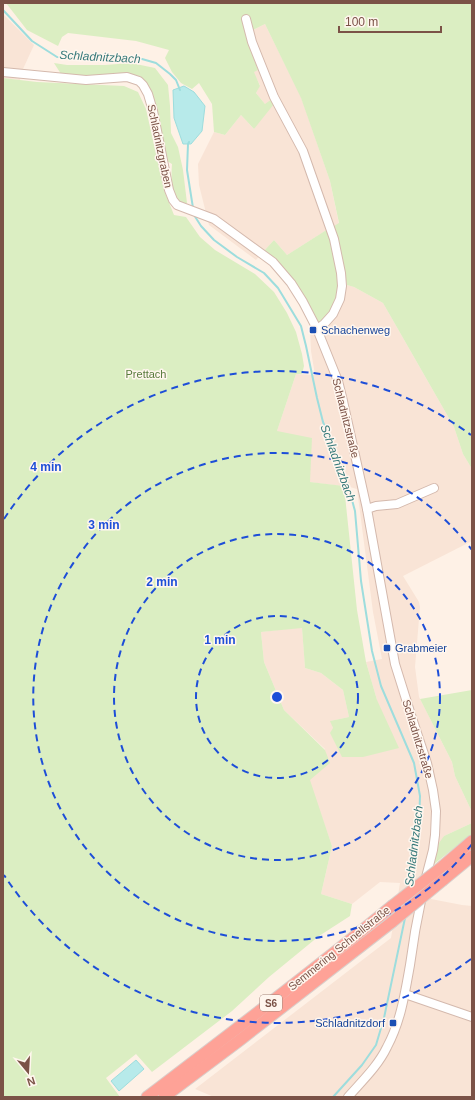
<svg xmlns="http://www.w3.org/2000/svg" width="475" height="1100" font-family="Helvetica,sans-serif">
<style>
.residential{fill:#f9e4d6}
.green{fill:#dbeec2}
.water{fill:#b7eaea;stroke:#9ddddd}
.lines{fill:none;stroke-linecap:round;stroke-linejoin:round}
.stream{stroke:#9ddddd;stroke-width:2}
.minor-casing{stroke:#d4b9ad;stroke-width:10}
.highway-casing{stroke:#dacfcb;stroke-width:13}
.minor{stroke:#fff;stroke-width:8}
.highway{stroke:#fea297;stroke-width:11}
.highway-bridge-casing{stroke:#dacfcb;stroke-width:13;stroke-linecap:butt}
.highway-bridge{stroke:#fea297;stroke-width:11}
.ring{fill:none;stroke:#1d4ed8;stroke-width:2;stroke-dasharray:7 5}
.transit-dot{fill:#1a4fb4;stroke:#fff6ee;stroke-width:1.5}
.labels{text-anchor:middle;stroke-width:3;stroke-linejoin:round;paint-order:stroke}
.shield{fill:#fff6ee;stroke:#a38379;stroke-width:1}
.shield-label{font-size:10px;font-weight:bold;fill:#7b5247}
.street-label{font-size:11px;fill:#7b5247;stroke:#fff6ee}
.transit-label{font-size:11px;fill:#164399;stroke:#fff6ee;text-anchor:start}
.park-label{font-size:11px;fill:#587b3c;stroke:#fff6ee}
.water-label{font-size:12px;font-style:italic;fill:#36797a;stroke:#fff6ee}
.centre{fill:#1d4ed8;stroke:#fff6ee;stroke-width:2}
.ring-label{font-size:12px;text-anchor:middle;font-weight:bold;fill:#1d4ed8;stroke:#fff6ee;stroke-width:3;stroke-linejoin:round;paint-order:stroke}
</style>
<rect width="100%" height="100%" fill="#fef1e6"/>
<g class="residential">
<path d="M3 14 34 45 23 69 20 80 3 78Z"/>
<path d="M265 24 301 97 330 181 339 224 325 231 287 255 274 240 256 260 209 225 199 185 198 164 214 132 225 135 241 115 254 129 265 104 256 93 260 85 253 72 258 69 245 34Z"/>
<path d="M347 285 354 287 383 303 454 427 463 454 472 469V541L403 576 419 602 420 607 415 667 419 697 452 762 455 776 472 812V823L444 836 434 863 431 899 462 905 472 906V1097H214L195 1089 391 938 400 883 380 882 352 904 321 894 332 846 309 780 325 749 284 710 264 662 261 632 302 627 305 668 321 673 343 690 349 717 331 721 333 728 377 700 366 662 382 659 373 612 357 489 350 487 309 482 277 431 296 374 315 375 311 351 310 329 318 323 341 286Z"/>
</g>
<g class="green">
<path d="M6 3H472V469L463 454 454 427 383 303 354 287 347 285 334 226 339 223 330 181 301 98 265 24 245 34 258 70 254 72 260 86 256 93 265 104 272 99 274 104 254 129 241 115 225 135 214 132 212 104 199 83 192 89 181 83 172 72 165 58 169 50 136 41 68 33 62 37 58 46 27 30Z"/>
<path d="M54 63 67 65H105L131 63 155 68 168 85 170 106 171 133 178 147 183 170 187 203 182 204C171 194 171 178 172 164L167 161 155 103 148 85 140 76C114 72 88 80 61 74Z"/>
<path d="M3 78 37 82 124 86 138 92 146 109 164 190 174 215 186 217 200 237 215 250 255 274 274 292 287 313 296 332 302 354 304 366 302 374H296L277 431 312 438 310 482 344 486 357 610 366 662 377 700 399 748 363 757H342L330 733 333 728 330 721 349 717 343 690 321 673 305 668 302 628 261 632 264 662 284 710 325 750 330 763 310 780 332 846 321 894 352 904 350 916 319 936 269 977 232 1011 152 1072 136 1054 106 1078 120 1097H3Z"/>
<path d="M328 229 341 286 330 313 324 320 318 323 264 251 274 240 287 255Z"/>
<path d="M472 690V812L455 776 452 762 420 699Z"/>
<path d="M472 823V834L434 864 439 843 444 836Z"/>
</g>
<g class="water">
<path d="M184 86 194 92 205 106 202 131 191 144H183L174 118 173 90Z"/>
<path d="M136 1060 144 1069 119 1091 111 1081Z"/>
</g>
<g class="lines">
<g class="stream">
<path d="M3 10 32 41 57 57 142 59 156 63 170 74 176 80 180 90"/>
<path d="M189 142 188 144 187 170 193 208"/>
<path d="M194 215 201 226 214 240 237 257 264 273 278 288 301 326 306 346 317 398 323 422 346 478 355 511 361 581 372 651 381 686 414 763 420 796 419 824 410 888"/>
<path d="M333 1097 362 1065 376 1045 384 1018 405 918"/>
</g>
<defs>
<g id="minor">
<path d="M246 19 252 42 274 97 303 151 334 239 341 273 342 286 340 299 333 314 324 324 317 329"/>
<path d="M3 72 86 80 127 77 139 81 143 85 148 94 153 111 169 190 173 200 177 205 214 219 273 262 291 283 303 302 317 329 338 381 343 401 367 509 395 664 411 715 427 763 433 790 436 811 435 835 433 850 425 881"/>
<path d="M367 509 376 506 397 504 434 488"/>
<path d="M405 994 472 1017"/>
<path d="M348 1097C362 1081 378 1066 387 1047 401 1021 405 993 410 965 413 942 417 919 422 896"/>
</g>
<g id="highway">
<path d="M443 866 472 841"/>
<path d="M443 880 472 856"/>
<path d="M147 1097C230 1034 312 972 392 906"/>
<path d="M164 1097 240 1040 392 922"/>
</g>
</defs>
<use href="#minor" class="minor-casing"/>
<use href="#highway" class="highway-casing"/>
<use href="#minor" class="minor"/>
<use href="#highway" class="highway"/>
<defs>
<g id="highway-bridge">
<path d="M392 906 443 866"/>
<path d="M392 922 443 880"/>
</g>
</defs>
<use href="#highway-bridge" class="highway-bridge-casing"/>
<use href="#highway-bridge" class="highway-bridge"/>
</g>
<g class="ring">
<circle cx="277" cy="697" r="81"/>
<circle cx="277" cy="697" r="163"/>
<path d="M472 844A244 244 0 1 1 472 550"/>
<path d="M471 959A326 326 0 0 1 4 875M4 519A326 326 0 0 1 471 435"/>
</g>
<g class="transit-dot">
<rect x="309" y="326" width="8" height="8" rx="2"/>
<rect x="383" y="644" width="8" height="8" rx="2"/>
<rect x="389" y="1019" width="8" height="8" rx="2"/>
</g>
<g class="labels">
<rect class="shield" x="260" y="995" width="22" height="16" rx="3"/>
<g class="shield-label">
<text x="271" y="1007">S6</text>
</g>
<g class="street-label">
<text transform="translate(160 146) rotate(78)" y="4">Schladnitzgraben</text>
<text transform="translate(346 418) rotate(76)" y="4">Schladnitzstraße</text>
<text transform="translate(418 739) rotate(73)" y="4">Schladnitzstraße</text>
<text transform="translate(339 948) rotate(-39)" y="4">Semmering Schnellstraße</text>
</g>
<g class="transit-label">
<text x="321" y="334">Schachenweg</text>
<text x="395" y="652">Grabmeier</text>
<text x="385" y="1027" text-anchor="end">Schladnitzdorf</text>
</g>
<g class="park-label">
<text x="146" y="378">Prettach</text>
</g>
<g class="water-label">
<text transform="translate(100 57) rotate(3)" y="4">Schladnitzbach</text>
<text transform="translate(338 463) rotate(70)" y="4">Schladnitzbach</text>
<text transform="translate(414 846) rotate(-83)" y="4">Schladnitzbach</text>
</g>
</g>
<circle cx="277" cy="697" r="6" class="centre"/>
<g class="ring-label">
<text x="46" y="471">4 min</text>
<text x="104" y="529">3 min</text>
<text x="162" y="586">2 min</text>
<text x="220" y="644">1 min</text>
</g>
<rect width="475" height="1100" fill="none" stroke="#7b5247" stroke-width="8"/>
<g transform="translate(28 1072) rotate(162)" stroke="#fff6ee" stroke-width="3" paint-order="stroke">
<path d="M0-3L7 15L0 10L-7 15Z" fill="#7b5247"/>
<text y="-6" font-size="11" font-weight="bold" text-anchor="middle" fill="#7b5247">N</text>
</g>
<path d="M339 26v6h102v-6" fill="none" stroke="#7b5247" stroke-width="2"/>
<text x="345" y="26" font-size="12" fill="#7b5247" stroke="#fff6ee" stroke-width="3" paint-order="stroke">100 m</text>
</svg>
